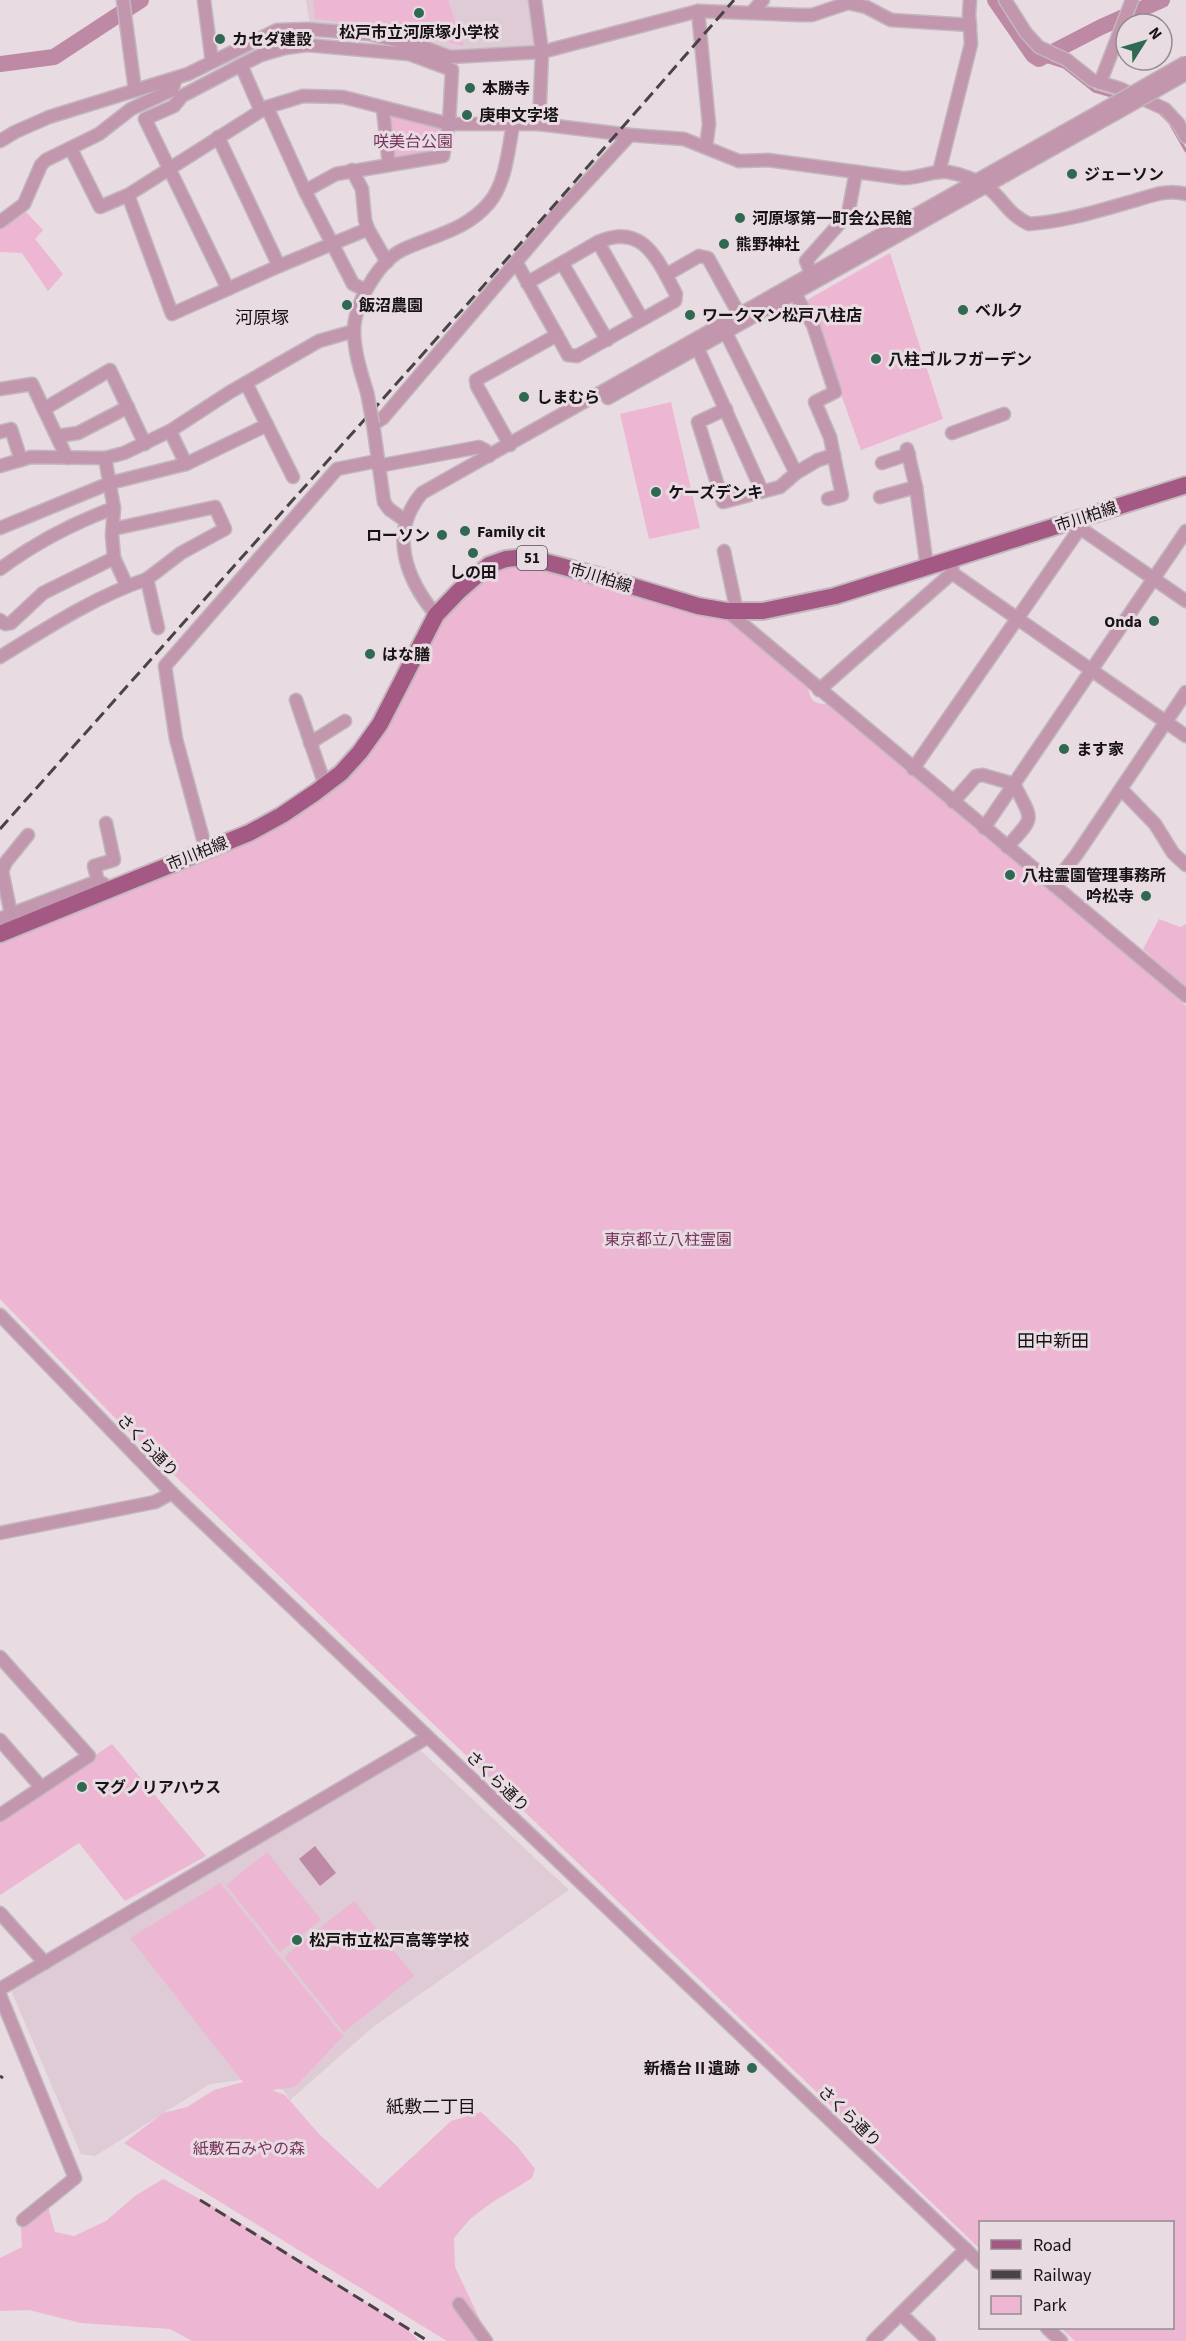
<svg xmlns="http://www.w3.org/2000/svg" width="1186" height="2341" font-family="'Source Sans 3','Noto Sans JP',sans-serif">
<style>
.built{fill:#dfcbd5}
.green{fill:#edb6d3}
.water{fill:#bd89a5}
.lines{fill:none;stroke-linecap:round;stroke-linejoin:round}
.stream{stroke:#bd89a5;stroke-width:3}
.river{stroke:#bd89a5;stroke-width:16}
.minor-casing{stroke:#c2b7bd;stroke-width:15}
.major-casing{stroke:#c2b7bd;stroke-width:20}
.minor{stroke:#c297ae;stroke-width:12}
.major{stroke:#a45884;stroke-width:16}
.rail{stroke:#494246;stroke-width:3;stroke-dasharray:12 6;stroke-linecap:butt}
.minor-bridge-casing{stroke:#c2b7bd;stroke-width:15;stroke-linecap:butt}
.minor-bridge{stroke:#c297ae;stroke-width:12}
.poi-dot{fill:#2f6952;stroke:#e8dbe2;stroke-width:2}
.labels{text-anchor:middle;stroke-width:6;stroke-linejoin:round;paint-order:stroke}
.shield{fill:#e8dbe2;stroke:#564e52;stroke-width:1.5}
.shield-label{font-size:15px;font-weight:bold;fill:#171215}
.poi-label{font-size:16px;font-weight:bold;fill:#171215;stroke:#e8dbe2;text-anchor:start}
.park-label{font-size:16px;fill:#78375e;stroke:#e8dbe2}
.street-label{font-size:16px;fill:#171215;stroke:#e8dbe2}
.neighbourhood-label{font-size:18px;fill:#171215;stroke:#e8dbe2}
</style>
<rect width="100%" height="100%" fill="#e8dbe2"/>
<g class="built">
<path d="M306 0H529L535 46 449 51 419 40 369 28 310 26Z"/>
<path d="M419 1749 569 1890 373 2027 290 2100 283 2090 248 2079 210 2084 95 2156 81 2154 11 1990Z"/>
</g>
<g class="green">
<path d="M313 0H448L464 46 371 25 315 19Z"/>
<path d="M391 115 439 128 442 133 441 153 396 163Z"/>
<path d="M26 212 43 230 35 239 63 274 48 291 22 253 0 252V230Z"/>
<path d="M890 253 943 419 861 450 807 300Z"/>
<path d="M671 402 700 528 649 539 620 414Z"/>
<path d="M526 565 724 618 808 685C809 700 814 705 829 704L998 844 1186 1006V2341H1075L1061 2328H1172V2222H980V2249L120 1423 0 1299V940L253 838 287 822 345 782 382 736 441 623 457 602 488 575 507 566Z"/>
<path d="M1159 919 1180 927 1186 924V988L1143 949Z"/>
<path d="M112 1744 206 1856 125 1901 79 1843 0 1895V1819Z"/>
<path d="M267 1852 321 1920 280 1952 226 1885Z"/>
<path d="M220 1883 343 2036 295 2087 272 2090 285 2095 318 2133 378 2189 451 2121 481 2112 517 2146 535 2169 532 2178 491 2203 470 2219 454 2238 455 2267 490 2341H447L124 2143 163 2113 187 2107 214 2090 243 2082 130 1938Z"/>
<path d="M354 1901 414 1976 344 2032 284 1957Z"/>
<path d="M163 2179 218 2209 406 2328 419 2341H192L170 2329 81 2323 29 2310 0 2311V2258L22 2247 21 2227 39 2207H48L55 2232 74 2236 106 2221 135 2196Z"/>
</g>
<path class="water" d="M315 1846 336 1873 320 1886 299 1859Z"/>
<g class="lines">
<g class="stream">
<path d="M1039 59 1064 67 1094 91 1115 97"/>
<path d="M1158 111 1170 123 1186 151"/>
</g>
<g class="river">
<path d="M995 0 1033 55 1039 59 1101 27 1162 0"/>
<path d="M0 64 54 57 141 0"/>
</g>
<defs>
<g id="minor">
<path d="M123 0 135 90"/>
<path d="M204 0 212 62"/>
<path d="M535 0 542 52 539 124"/>
<path d="M1005 0 1026 33 1039 47 1067 60 1092 80 1121 89 1165 109 1178 123 1186 137"/>
<path d="M698 11 709 124 706 147"/>
<path d="M751 13 763 0"/>
<path d="M241 65 261 111"/>
<path d="M1100 83 1132 0"/>
<path d="M383 109 389 165"/>
<path d="M218 137 279 266"/>
<path d="M0 141 15 132 49 117 188 74 277 30 307 29 369 34 420 46 450 57 542 52 698 11 799 15H812L848 3 866 7 891 20 970 25"/>
<path d="M71 149 100 207 128 195 267 107 303 96 343 97 449 124H539L630 135 684 139 739 161 768 160 902 178C918 179 933 170 948 172 960 174 977 180 987 187 1004 199 1006 213 1029 224 1061 222 1095 212 1126 203 1146 198 1166 188 1186 194"/>
<path d="M352 170 362 189 365 220 368 229 387 262"/>
<path d="M939 172 971 44 969 14 970 0"/>
<path d="M305 191 353 284 365 290"/>
<path d="M128 195 172 314 279 266 368 229"/>
<path d="M0 222 24 204 41 165 46 160 99 134 131 109 172 90 176 78"/>
<path d="M598 242 642 319"/>
<path d="M516 262 568 355 577 356 675 301 676 294C658 261 644 222 598 242L527 283"/>
<path d="M562 263 607 340"/>
<path d="M811 273 806 261 848 214 856 172"/>
<path d="M666 275 699 256 708 258 739 314"/>
<path d="M228 289 145 119 174 106 182 96 241 65 261 55 285 48 307 45 409 54 452 70 449 124 443 156 336 174 305 191 267 107"/>
<path d="M795 294 813 325 835 392 815 402 830 437 842 495 828 499"/>
<path d="M698 349 762 491"/>
<path d="M246 383 293 477"/>
<path d="M0 389 32 384 67 458"/>
<path d="M367 392C361 373 355 354 354 334 353 306 377 263 402 250 434 235 465 231 489 203 506 183 508 150 513 125"/>
<path d="M608 398 1115 114"/>
<path d="M44 409 110 370 145 444"/>
<path d="M726 409 698 422 723 502 780 487 796 473 726 333"/>
<path d="M170 431 186 464"/>
<path d="M0 432 11 429 21 460"/>
<path d="M952 433 1004 414"/>
<path d="M58 436 78 433 128 407"/>
<path d="M510 445 477 386 476 380 557 335"/>
<path d="M907 449 916 487 927 567"/>
<path d="M882 463 909 454"/>
<path d="M0 466 31 457 105 458 124 453 170 431 230 392 319 341 354 331"/>
<path d="M378 466 479 447 485 450 489 456"/>
<path d="M796 473 818 460 834 455"/>
<path d="M880 497 916 487"/>
<path d="M406 521 389 509 384 502 373 424 383 418 557 214 630 135"/>
<path d="M0 528 110 483 186 464 267 425"/>
<path d="M1080 528 1186 601"/>
<path d="M113 529 215 507 225 529 181 553 147 579"/>
<path d="M724 551 737 612"/>
<path d="M114 558 127 586"/>
<path d="M953 559 952 573 1186 736"/>
<path d="M0 569C35 543 73 523 114 508L105 458"/>
<path d="M727 611 1186 996"/>
<path d="M436 615C406 579 388 533 422 493L1107 107"/>
<path d="M0 620 5 624 11 623 43 593 114 558 112 535 114 508"/>
<path d="M0 657C47 628 94 597 147 579L158 628"/>
<path d="M819 690 952 573"/>
<path d="M296 700 325 785"/>
<path d="M310 743 345 721"/>
<path d="M913 769 1080 528 1084 517"/>
<path d="M1121 789 1155 824 1173 853 1186 865"/>
<path d="M953 802 976 776 983 775 1014 784C1033 822 1036 815 1007 847"/>
<path d="M984 828 1186 531"/>
<path d="M206 850 176 739 165 666 337 469 377 461"/>
<path d="M104 884 98 881 94 866 114 860 106 823"/>
<path d="M1053 885 1077 854 1186 692"/>
<path d="M11 914 98 881"/>
<path d="M0 919 11 914 2 871 6 862 28 835"/>
<path d="M0 1315 172 1493 980 2263"/>
<path d="M0 1533 155 1502 172 1493"/>
<path d="M0 1657 89 1756 0 1815"/>
<path d="M0 1740 41 1787"/>
<path d="M0 1913 45 1963"/>
<path d="M0 1989 428 1737"/>
<path d="M0 1995 75 2178 23 2220"/>
<path d="M459 2304 486 2341"/>
<path d="M901 2314 929 2341"/>
<path d="M1047 2328 1061 2341"/>
<path d="M873 2341 966 2249"/>
</g>
<path id="major" d="M0 934 249 833 282 815 316 792 341 773 360 752 380 724 436 615 459 591 489 565 506 559 527 557 605 578 698 606 727 611H763L835 596 1186 485"/>
</defs>
<use href="#minor" class="minor-casing"/>
<use href="#major" class="major-casing"/>
<use href="#minor" class="minor"/>
<use href="#major" class="major"/>
<g class="rail">
<path d="M0 829 470 301 734 0"/>
<path d="M0 2076 3 2078"/>
<path d="M200 2200 428 2341"/>
</g>
<defs>
<g id="minor-bridge">
<path d="M1107 107 1186 62"/>
<path d="M1115 114 1186 74"/>
<path d="M367 392 373 424"/>
</g>
</defs>
<use href="#minor-bridge" class="minor-bridge-casing"/>
<use href="#minor-bridge" class="minor-bridge"/>
</g>
<g class="poi-dot">
<circle cx="419" cy="13" r="6"/>
<circle cx="220" cy="39" r="6"/>
<circle cx="470" cy="88" r="6"/>
<circle cx="467" cy="115" r="6"/>
<circle cx="1072" cy="174" r="6"/>
<circle cx="740" cy="218" r="6"/>
<circle cx="724" cy="244" r="6"/>
<circle cx="347" cy="305" r="6"/>
<circle cx="963" cy="310" r="6"/>
<circle cx="690" cy="315" r="6"/>
<circle cx="876" cy="359" r="6"/>
<circle cx="524" cy="397" r="6"/>
<circle cx="656" cy="492" r="6"/>
<circle cx="465" cy="531" r="6"/>
<circle cx="442" cy="535" r="6"/>
<circle cx="473" cy="553" r="6"/>
<circle cx="1154" cy="621" r="6"/>
<circle cx="370" cy="654" r="6"/>
<circle cx="1064" cy="749" r="6"/>
<circle cx="1010" cy="875" r="6"/>
<circle cx="1146" cy="896" r="6"/>
<circle cx="82" cy="1787" r="6"/>
<circle cx="297" cy="1940" r="6"/>
<circle cx="752" cy="2068" r="6"/>
</g>
<g class="labels">
<rect class="shield" x="517" y="546" width="30" height="24" rx="4.5"/>
<g class="shield-label">
<text x="532" y="563">51</text>
</g>
<g class="poi-label">
<text x="419" y="38" text-anchor="middle">松戸市立河原塚小学校</text>
<text x="232" y="45">カセダ建設</text>
<text x="482" y="94">本勝寺</text>
<text x="479" y="121">庚申文字塔</text>
<text x="1084" y="180">ジェーソン</text>
<text x="752" y="224">河原塚第一町会公民館</text>
<text x="736" y="250">熊野神社</text>
<text x="359" y="311">飯沼農園</text>
<text x="975" y="316">ベルク</text>
<text x="702" y="321">ワークマン松戸八柱店</text>
<text x="888" y="365">八柱ゴルフガーデン</text>
<text x="536" y="403">しまむら</text>
<text x="668" y="498">ケーズデンキ</text>
<text x="477" y="537">Family cit</text>
<text x="430" y="541" text-anchor="end">ローソン</text>
<text x="473" y="578" text-anchor="middle">しの田</text>
<text x="1142" y="627" text-anchor="end">Onda</text>
<text x="382" y="660">はな膳</text>
<text x="1076" y="755">ます家</text>
<text x="1022" y="881">八柱霊園管理事務所</text>
<text x="1134" y="902" text-anchor="end">吟松寺</text>
<text x="94" y="1793">マグノリアハウス</text>
<text x="309" y="1946">松戸市立松戸高等学校</text>
<text x="740" y="2074" text-anchor="end">新橋台Ⅱ遺跡</text>
</g>
<g class="park-label">
<text x="413" y="147">咲美台公園</text>
<text x="668" y="1245">東京都立八柱霊園</text>
<text x="249" y="2154">紙敷石みやの森</text>
</g>
<g class="street-label">
<text transform="translate(1086 516) rotate(-18)" y="6">市川柏線</text>
<text transform="translate(601 577) rotate(17)" y="6">市川柏線</text>
<text transform="translate(197 853) rotate(-22)" y="6">市川柏線</text>
<text transform="translate(148 1445) rotate(46)" y="6">さくら通り</text>
<text transform="translate(498 1781) rotate(44)" y="6">さくら通り</text>
<text transform="translate(850 2116) rotate(44)" y="6">さくら通り</text>
</g>
<g class="neighbourhood-label">
<text x="262" y="324">河原塚</text>
<text x="1053" y="1347">田中新田</text>
<text x="431" y="2113">紙敷二丁目</text>
</g>
</g>
<rect x="979" y="2221" width="195" height="108" fill="#e8dbe2" stroke="#948b90" stroke-width="1.5"/>
<rect x="991" y="2240" width="30" height="9" fill="#a45884" stroke="#948b90" stroke-width="1.5"/>
<text x="1033" y="2251" font-size="18" fill="#171215">Road</text>
<rect x="991" y="2270" width="30" height="9" fill="#494246" stroke="#948b90" stroke-width="1.5"/>
<text x="1033" y="2281" font-size="18" fill="#171215">Railway</text>
<rect x="991" y="2296" width="30" height="18" fill="#edb6d3" stroke="#948b90" stroke-width="1.5"/>
<text x="1033" y="2311" font-size="18" fill="#171215">Park</text>
<g transform="translate(1144 42) rotate(53)"><circle r="28" fill="#e8dbe2" stroke="#948b90" stroke-width="1.5"/>
<path d="M0-4.5L10 22L0 15L-10 22Z" fill="#2f6952"/>
<text y="-9" font-size="16" font-weight="bold" text-anchor="middle" fill="#171215">N</text>
</g>
</svg>
